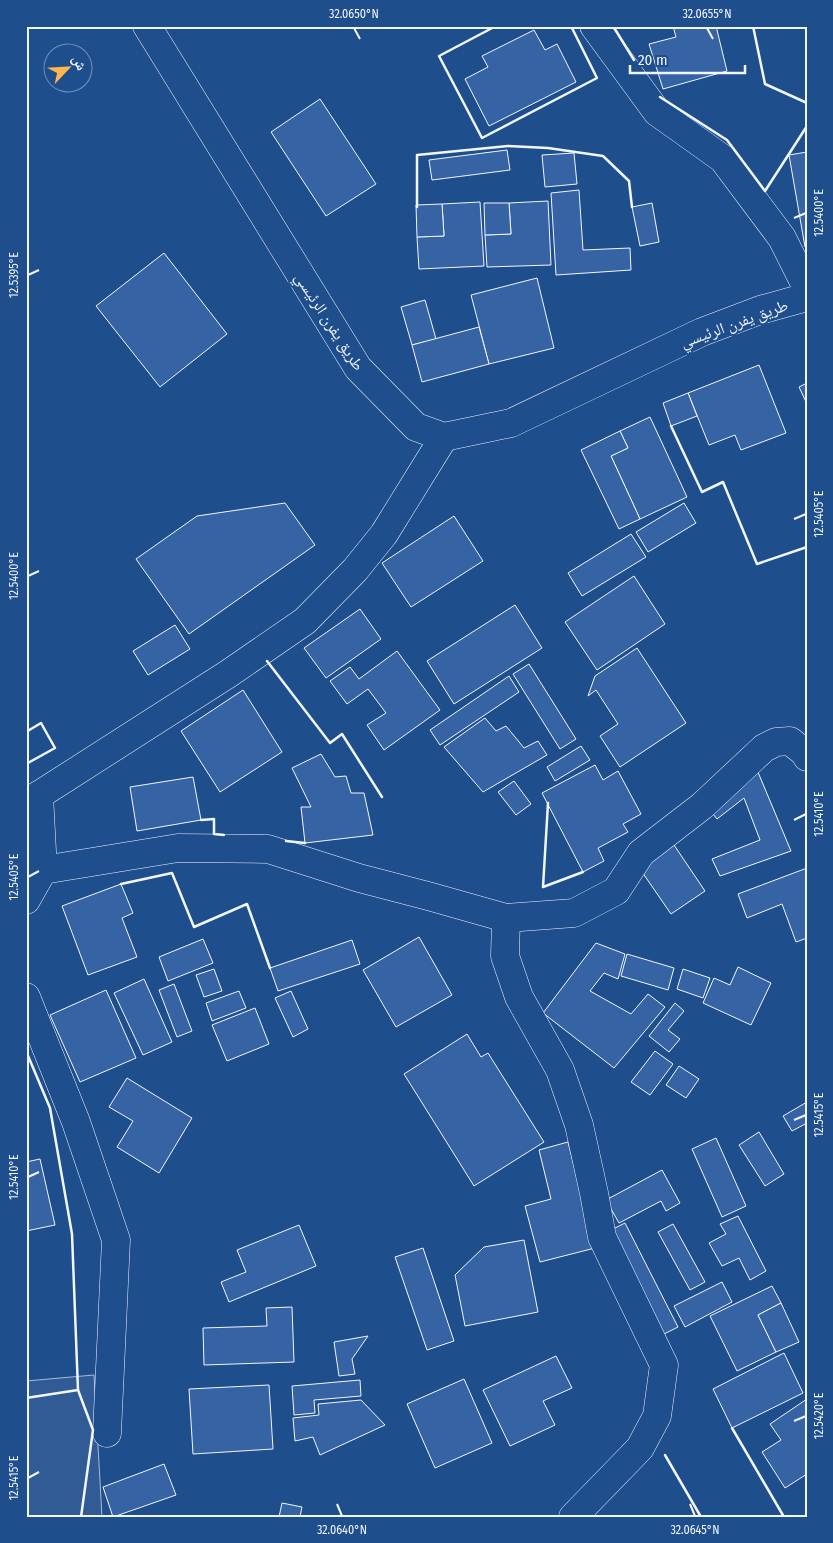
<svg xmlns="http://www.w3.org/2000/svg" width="833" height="1543" font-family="'Fira Sans Condensed','Noto Naskh Arabic',sans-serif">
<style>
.built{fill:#305b95;stroke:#a8bbd7}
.building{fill:#3563a3;stroke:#f2f6ff}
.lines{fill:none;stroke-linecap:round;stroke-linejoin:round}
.street-casing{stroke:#f2f6ff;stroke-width:29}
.secondary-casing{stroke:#f2f6ff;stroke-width:29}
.street{stroke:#1f4e8c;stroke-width:28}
.secondary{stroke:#1f4e8c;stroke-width:28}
.wall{stroke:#f2f6ff;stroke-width:2.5}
.ticks{fill:none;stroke:#f2f6ff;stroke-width:2}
.labels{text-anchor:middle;stroke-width:4;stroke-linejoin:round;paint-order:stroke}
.street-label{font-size:16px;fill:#f2f6ff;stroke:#1f4e8c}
.neatline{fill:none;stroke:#f2f6ff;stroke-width:2}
.ticks-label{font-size:12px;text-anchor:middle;fill:#f2f6ff}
</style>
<rect width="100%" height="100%" fill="#1f4e8c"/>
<path class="built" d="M94 1375 102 1517H26V1381Z"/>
<g class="building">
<path d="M673 26H716L727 71 663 89 649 44 676 37Z"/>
<path d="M534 30 545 50 557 44 576 82 489 126 465 79 488 67 482 56Z"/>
<path d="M320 99 376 184 326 216 271 132Z"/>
<path d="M507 150 510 170 432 180 429 160Z"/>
<path d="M807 152V247H805L789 155Z"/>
<path d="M574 153 577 184 545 187 542 155Z"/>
<path d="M579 190 583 250 630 248 631 270 556 275 551 193Z"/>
<path d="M548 201 551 265 487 267 485 235 511 234 509 203Z"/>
<path d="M480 202 484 266 419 269 417 237 444 236 442 204Z"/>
<path d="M484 203H509L511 234 485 235Z"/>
<path d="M652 203 659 242 640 246 632 207Z"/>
<path d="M442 204 444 236 417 237 416 205Z"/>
<path d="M164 253 227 334 160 387 96 306Z"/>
<path d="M537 278 554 348 489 364 471 295Z"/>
<path d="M425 300 436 339 412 345 401 307Z"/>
<path d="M479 327 489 364 422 382 412 345Z"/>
<path d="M759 365 786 433 741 450 735 435 709 445 688 393Z"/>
<path d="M807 383V404L799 387Z"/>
<path d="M688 393 697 416 671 426 663 403Z"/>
<path d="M650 417 687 497 640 519 611 456 628 448 620 431Z"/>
<path d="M620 431 628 448 611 456 640 519 619 529 581 450Z"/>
<path d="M285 503 315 545 189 634 136 559 197 516Z"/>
<path d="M684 503 696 523 648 552 636 532Z"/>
<path d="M454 516 483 561 411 607 382 563Z"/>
<path d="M631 534 646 557 582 596 568 573Z"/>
<path d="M634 576 665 624 597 670 565 622Z"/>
<path d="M515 605 542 648 454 704 427 661Z"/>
<path d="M360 609 381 639 326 678 304 648Z"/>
<path d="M175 625 190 649 148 675 133 651Z"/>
<path d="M637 648 686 723 620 767 600 736 618 724 596 690 588 696 595 676Z"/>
<path d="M397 651 440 710 384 750 367 725 386 713 368 689 347 704 330 681 350 667 359 679Z"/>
<path d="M529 664 576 739 560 749 513 674Z"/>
<path d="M509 676 519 692 440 745 430 730Z"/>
<path d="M243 690 282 752 220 792 181 731Z"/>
<path d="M485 718 496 731 506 726 524 748 538 741 547 755 483 792 444 747Z"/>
<path d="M581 746 590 760 555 781 547 767Z"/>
<path d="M321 754 335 777 346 776 351 793H364L373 835 305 843 301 807H311L292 768Z"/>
<path d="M595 765 603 780 618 771 641 814 623 824 628 832 598 848 604 861 583 872 542 793Z"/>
<path d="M755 765 791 851 720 876 712 859 760 840 744 798 717 819 709 809Z"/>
<path d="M193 777 201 820 137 831 130 787Z"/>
<path d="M514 781 531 804 516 815 498 792Z"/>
<path d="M674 845 705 891 671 914 640 869Z"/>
<path d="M807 868V938L796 942 782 904 747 918 738 894Z"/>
<path d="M121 884 133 913 122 918 137 957 88 975 62 906Z"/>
<path d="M419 937 452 995 396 1027 363 970Z"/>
<path d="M203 939 213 963 168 981 159 957Z"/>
<path d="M352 940 360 964 278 991 270 968Z"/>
<path d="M596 943 625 954 618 979 604 973 590 991 631 1014 648 994 665 1007 614 1068 543 1013Z"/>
<path d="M627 954 674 968 668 990 621 976Z"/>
<path d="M738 967 771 983 751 1025 703 1003 714 978 730 985Z"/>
<path d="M214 969 222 991 204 997 196 975Z"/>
<path d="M683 969 710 978 703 998 677 989Z"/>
<path d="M144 979 172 1042 143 1055 114 993Z"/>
<path d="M174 984 192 1031 177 1037 159 990Z"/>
<path d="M106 990 136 1058 80 1082 50 1015Z"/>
<path d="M239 991 246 1008 212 1021 206 1003Z"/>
<path d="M291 991 308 1029 293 1037 275 998Z"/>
<path d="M675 1003 684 1011 668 1030 680 1039 669 1052 649 1036Z"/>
<path d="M255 1008 269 1044 227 1061 212 1025Z"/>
<path d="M467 1034 481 1057 488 1053 544 1142 474 1186 404 1074Z"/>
<path d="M655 1051 673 1064 650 1095 631 1082Z"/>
<path d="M679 1066 699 1079 686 1098 666 1085Z"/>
<path d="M127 1078 192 1118 159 1173 117 1147 133 1121 109 1107Z"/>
<path d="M807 1102V1123L792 1131 783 1116Z"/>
<path d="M759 1132 784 1174 765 1186 739 1145Z"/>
<path d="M716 1138 746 1206 722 1217 692 1149Z"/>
<path d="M568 1142 595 1248 540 1262 525 1206 551 1199 539 1150Z"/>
<path d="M40 1159 55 1225 26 1231V1162Z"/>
<path d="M662 1170 680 1203 666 1211 661 1201 619 1223 606 1200Z"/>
<path d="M738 1216 766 1271 750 1280 739 1258 722 1266 709 1243 726 1234 720 1224Z"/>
<path d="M625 1223 678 1327 660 1336 607 1232Z"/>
<path d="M673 1224 705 1282 690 1290 658 1232Z"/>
<path d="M299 1225 316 1266 229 1302 221 1282 246 1272 237 1250Z"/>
<path d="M524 1240 538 1312 465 1326 455 1275 484 1247Z"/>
<path d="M423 1248 454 1341 427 1350 395 1257Z"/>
<path d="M722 1282 732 1302 685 1327 674 1306Z"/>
<path d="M772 1286 781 1303 758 1315 776 1352 737 1371 710 1316Z"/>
<path d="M781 1303 799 1342 776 1352 758 1315Z"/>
<path d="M292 1307 294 1362 204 1365 203 1328 267 1326 266 1308Z"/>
<path d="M368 1336 352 1359 355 1374 339 1376 334 1342Z"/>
<path d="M784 1353 803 1393 732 1428 713 1389Z"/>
<path d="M556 1356 572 1388 543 1401 555 1425 510 1446 483 1390Z"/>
<path d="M464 1379 492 1443 435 1468 407 1404Z"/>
<path d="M360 1380 361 1396 314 1400 315 1413 294 1415 292 1386Z"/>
<path d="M269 1385 273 1449 193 1454 189 1389Z"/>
<path d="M807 1399V1474L785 1488 762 1452 781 1440 770 1424Z"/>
<path d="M361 1400 385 1425 320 1455 313 1437 295 1441 293 1418 319 1415 318 1404Z"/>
<path d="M164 1464 176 1495 113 1517 103 1487Z"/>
<path d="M282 1503 302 1507 300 1517H279Z"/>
</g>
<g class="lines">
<defs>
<g id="street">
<path d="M594 26 657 112 723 159 782 238 807 288"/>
<path d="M26 802 39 795 228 674 305 621 355 570 384 534 444 437"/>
<path d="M43 870 178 848 268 849 359 878 428 896 506 918 505 956 519 997 560 1070 579 1125 594 1193 602 1237 664 1365 657 1416 640 1448 573 1517"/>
<path d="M26 900 43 870 39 795"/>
<path d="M506 918 574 913 616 891 641 853 702 806 764 748 776 742 790 741 804 752 807 757"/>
<path d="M26 997 76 1122 116 1240 107 1433"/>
</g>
<path id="secondary" d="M147 26 358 368 416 427 444 437 511 423 702 332 760 310 807 297"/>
</defs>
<use href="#street" class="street-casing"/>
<use href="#secondary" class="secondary-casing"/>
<use href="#street" class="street"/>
<use href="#secondary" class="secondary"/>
<g class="wall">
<path d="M496 26 439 56 482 138 597 78 571 26"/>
<path d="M613 26 634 60"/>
<path d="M753 26 765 84 807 103"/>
<path d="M660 97 727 140 765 191 807 126"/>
<path d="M417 207V155L508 146 548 148 603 156 629 181 632 207"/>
<path d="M671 426 702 492 723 482 757 564 807 547"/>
<path d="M267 661 330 743 342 734 382 797"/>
<path d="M26 732 41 723 55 748 26 764"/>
<path d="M548 803 543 887 583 872"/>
<path d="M201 820 214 819V834L224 835"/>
<path d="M286 841 305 843"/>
<path d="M121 884 172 873 194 927 247 904 270 968"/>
<path d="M26 1051 50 1108 72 1234 78 1390 26 1398"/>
<path d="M78 1390 93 1430 81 1517"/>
<path d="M732 1428 784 1517"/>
<path d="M665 1455 701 1517"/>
</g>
</g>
<path class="ticks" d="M354 28 360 39M707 28 713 39M794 218 806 213M28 275 39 270M794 519 806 514M28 576 39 571M794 820 806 814M28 877 39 871M794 1120 806 1115M28 1177 39 1172M794 1421 806 1416M28 1478 39 1472M337 1504 342 1516M690 1504 695 1516"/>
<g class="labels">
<g class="street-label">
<text transform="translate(330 321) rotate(57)" y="6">طريق يفرن الرئيسي</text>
<text transform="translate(734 323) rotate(-20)" y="6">طريق يفرن الرئيسي</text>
</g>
</g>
<rect width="833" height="1543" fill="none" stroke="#1f4e8c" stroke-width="55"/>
<g transform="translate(68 68) rotate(65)"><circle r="24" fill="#1f4e8c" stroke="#7391ba"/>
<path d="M0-4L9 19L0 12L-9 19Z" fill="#ffb74d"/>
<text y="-8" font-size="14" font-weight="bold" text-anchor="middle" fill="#f2f6ff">ش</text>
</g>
<path d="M630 65v8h115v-8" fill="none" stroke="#f2f6ff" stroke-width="2.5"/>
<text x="638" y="65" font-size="15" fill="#f2f6ff" stroke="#1f4e8c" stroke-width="4" paint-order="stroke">20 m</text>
<rect x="28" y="28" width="778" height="1488" class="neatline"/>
<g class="ticks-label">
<text x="354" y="18">32.0650°N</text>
<text x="707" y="18">32.0655°N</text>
<text transform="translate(819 213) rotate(-90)" y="4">12.5400°E</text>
<text transform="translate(14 275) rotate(-90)" y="4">12.5395°E</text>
<text transform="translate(819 514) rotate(-90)" y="4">12.5405°E</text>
<text transform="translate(14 576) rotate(-90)" y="4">12.5400°E</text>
<text transform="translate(819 814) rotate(-90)" y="4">12.5410°E</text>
<text transform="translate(14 877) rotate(-90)" y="4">12.5405°E</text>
<text transform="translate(819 1115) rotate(-90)" y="4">12.5415°E</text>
<text transform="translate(14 1177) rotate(-90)" y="4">12.5410°E</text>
<text transform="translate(819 1416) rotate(-90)" y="4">12.5420°E</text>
<text transform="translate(14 1478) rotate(-90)" y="4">12.5415°E</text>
<text x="342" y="1534">32.0640°N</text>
<text x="695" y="1534">32.0645°N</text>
</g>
</svg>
